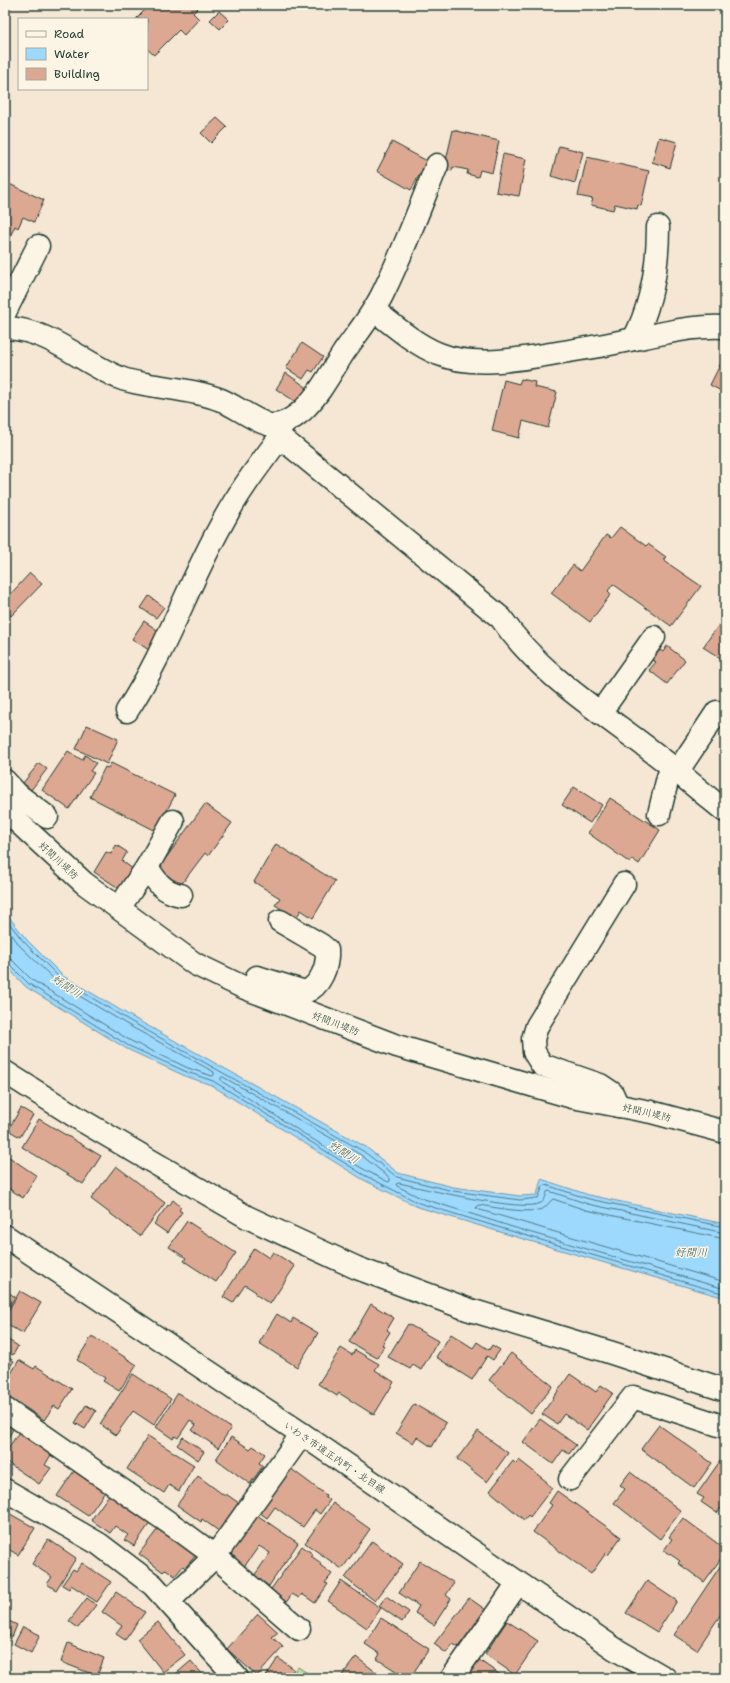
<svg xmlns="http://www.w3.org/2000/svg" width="730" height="1683" font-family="'Shantell Sans','Klee One',sans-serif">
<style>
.green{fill:#b7e2a0;stroke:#6b906a}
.water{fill:#9dd8fd;stroke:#6b9aad}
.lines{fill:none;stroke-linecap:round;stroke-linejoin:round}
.shore{stroke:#517b84;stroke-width:1}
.building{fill:#dda892;stroke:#1f3d34}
.minor-casing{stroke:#1f3d34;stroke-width:25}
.minor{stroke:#fcf5e5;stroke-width:22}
.labels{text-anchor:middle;stroke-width:3;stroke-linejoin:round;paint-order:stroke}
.street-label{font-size:10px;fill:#1f3d34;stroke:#fcf5e5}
.water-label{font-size:11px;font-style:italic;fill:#385c5c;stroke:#fcf5e5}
</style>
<rect width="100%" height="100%" fill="#f6e6d4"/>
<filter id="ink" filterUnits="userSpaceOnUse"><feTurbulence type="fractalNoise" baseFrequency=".025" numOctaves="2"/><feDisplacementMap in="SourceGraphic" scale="8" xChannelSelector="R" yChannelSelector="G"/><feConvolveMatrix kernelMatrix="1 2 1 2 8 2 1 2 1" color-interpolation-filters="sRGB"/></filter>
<g filter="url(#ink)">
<path class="green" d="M298 1667 315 1678H290Z"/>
<path class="water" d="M5 912 27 940 63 976 132 1017 366 1147 398 1173 453 1187 520 1196 537 1195 541 1179 589 1195 725 1224V1298L523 1239 418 1207 362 1179 211 1085 185 1076 127 1049 26 987 5 965Z"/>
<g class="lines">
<g class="shore">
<path d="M5 918 24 942 61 979 130 1021 363 1151 397 1177 453 1191 520 1200 538 1198 543 1186 546 1185 589 1199 725 1227"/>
<path d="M5 925 20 946 58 983 128 1025 214 1072V1075L212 1076 188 1068 131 1041 32 980 12 960 5 958"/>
<path d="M5 963 9 964 29 984 129 1046 187 1072 213 1081 364 1175 419 1203 524 1235 725 1294"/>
<path d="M223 1077 361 1155 390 1178V1181L388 1182C330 1153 276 1115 221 1081V1078Z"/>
<path d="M725 1233 588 1204 549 1191 547 1192C546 1196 545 1200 541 1203 523 1213 422 1188 399 1183L396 1184 397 1186 421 1198 525 1231 725 1289"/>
<path d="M725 1239 586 1210 553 1199C550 1201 548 1205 544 1208 531 1215 493 1207 478 1205L476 1207 477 1209 725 1282"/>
</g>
</g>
<g class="building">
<path d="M150 5H197L199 7 193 13 199 19 184 35 179 30 154 55 147 49V19H136Z"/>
<path d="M219 11 229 20 220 29 210 20Z"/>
<path d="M217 118 227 127 211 143 201 133Z"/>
<path d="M453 130 499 141 492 173 480 170 478 177 467 174 468 170 453 167 452 171 444 169Z"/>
<path d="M659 137 677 142 670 168 652 162Z"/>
<path d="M392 142 427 161 411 190 377 171Z"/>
<path d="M559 146 583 152 575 183 551 176Z"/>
<path d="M503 154 526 159 519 196 496 192Z"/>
<path d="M587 157 649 171 641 206 638 205 637 209 615 204 613 210 591 205 593 199 578 196Z"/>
<path d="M5 182 44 200 34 222 23 217 18 228 15 226 5 247Z"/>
<path d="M302 343 323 357 313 372 309 370 303 379 286 368Z"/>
<path d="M725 355V393L710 385Z"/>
<path d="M286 373 309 389 299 404 276 389Z"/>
<path d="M521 379 535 382 534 387 557 392 548 428 523 421 519 438 492 431 504 380 519 384Z"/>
<path d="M620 527 646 546 648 544 666 557 663 560 701 586 671 626 613 584 608 591 611 594 590 622 551 593 573 565 580 571 606 535 611 538Z"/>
<path d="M30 573 42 584 11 616 5 609V600Z"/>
<path d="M149 596 164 607 156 618 141 608Z"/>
<path d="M725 616V651L720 658 703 647Z"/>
<path d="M144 621 163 634 152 652 132 639Z"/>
<path d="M667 646 685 660 667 684 649 670 656 662 652 660 660 650 663 652Z"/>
<path d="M87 725 118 739 107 764 76 749Z"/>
<path d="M68 751 82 760 85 755 96 763 90 771 94 773 69 809 42 790Z"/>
<path d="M39 763 47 769 31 790 23 783Z"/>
<path d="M111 763 175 795 156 831 90 797 105 767 108 768Z"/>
<path d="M574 787 602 805 590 823 562 805Z"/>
<path d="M610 798 660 830 639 864 632 859 630 863 588 833Z"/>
<path d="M205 804 232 823 208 856 205 853 180 886 158 869Z"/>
<path d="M276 844 335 881 313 918 301 910 296 918 275 905 280 898 254 882Z"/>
<path d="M116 845 127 852 122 861 133 869 120 889 94 872 106 852 111 854Z"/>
<path d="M21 1108 33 1115 20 1137 8 1130Z"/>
<path d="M39 1119 101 1156 83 1184 22 1147Z"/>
<path d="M9 1157 37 1176 23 1198 5 1186V1163Z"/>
<path d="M116 1166 165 1203 140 1236 91 1199Z"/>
<path d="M173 1200 181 1207 179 1210 182 1212 167 1233 154 1224 168 1205 169 1206Z"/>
<path d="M187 1221 236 1253 216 1282 184 1261 186 1258 169 1247Z"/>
<path d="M254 1248 269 1258 273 1252 295 1266 270 1304 255 1294 256 1292 245 1285 233 1303 223 1297Z"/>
<path d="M5 1290 15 1297 5 1313Z"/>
<path d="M20 1291 41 1303 23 1333 5 1324V1316Z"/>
<path d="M371 1304 394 1318 387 1330 390 1332 382 1345 384 1346 377 1358 349 1342Z"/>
<path d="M277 1314 291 1323 293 1318 318 1333 297 1367 259 1343Z"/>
<path d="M408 1324 438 1341 421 1370 413 1365 410 1369 388 1357Z"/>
<path d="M451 1334 473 1348 477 1342 489 1350 492 1345 500 1350 493 1360 487 1356 472 1380 436 1357Z"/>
<path d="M92 1336 137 1365 119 1391 103 1381 105 1378 77 1360Z"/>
<path d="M5 1338 18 1346 13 1355 5 1351Z"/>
<path d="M341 1348 352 1355 355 1350 379 1364 375 1370 394 1382 374 1415 339 1393 337 1396 318 1384Z"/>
<path d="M511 1353 553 1386 531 1414 489 1380Z"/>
<path d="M5 1356 14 1361 5 1374Z"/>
<path d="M19 1360 34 1369 36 1366 72 1389 59 1409 54 1406 44 1420 20 1404 18 1406 5 1394V1384Z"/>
<path d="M133 1374 171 1399 154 1425 133 1411 116 1435 100 1424Z"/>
<path d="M570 1374 596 1392 601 1385 613 1393 587 1430 564 1414 557 1424 542 1414Z"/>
<path d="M178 1393 231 1428 218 1448 192 1430 196 1425 190 1420 178 1438 175 1436 173 1439 156 1427Z"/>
<path d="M414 1404 446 1423 432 1447 417 1437 413 1443 396 1433Z"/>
<path d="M86 1405 96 1411 85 1429 75 1423Z"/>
<path d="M5 1419 15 1426 5 1443Z"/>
<path d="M540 1419 576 1445 569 1454 563 1450 553 1464 523 1442Z"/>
<path d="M659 1425 712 1463 694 1488 641 1449Z"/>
<path d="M478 1431 508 1453 487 1482 457 1459Z"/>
<path d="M19 1432 52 1453 45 1465 51 1468 39 1484 5 1461V1453Z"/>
<path d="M148 1436 194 1465 179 1491 169 1485 164 1493 127 1469Z"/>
<path d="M183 1437 204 1452 198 1460 177 1445Z"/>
<path d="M231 1437 250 1449 253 1446 265 1454 259 1463 263 1466 250 1484 216 1459Z"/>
<path d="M725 1454V1511L721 1508 717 1513 701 1502 704 1498 697 1494Z"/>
<path d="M519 1460 547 1482 546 1483 552 1488 530 1517 528 1515 524 1520 490 1491 513 1461 516 1464Z"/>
<path d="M290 1468 326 1495 325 1497 330 1500 320 1514 315 1510 303 1527 275 1507 267 1518 259 1512Z"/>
<path d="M74 1471 80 1475 82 1472 107 1489 88 1516 57 1496Z"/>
<path d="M630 1472 681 1511 660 1539 614 1503 625 1489 620 1485Z"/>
<path d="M198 1476 225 1496 226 1494 243 1506 220 1532 202 1519 201 1522 177 1505Z"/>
<path d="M557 1491 621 1537 608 1555 606 1553 591 1574 533 1532 552 1505 549 1503Z"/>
<path d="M111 1492 152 1520 134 1546 124 1540 128 1535 115 1526 110 1533 91 1520Z"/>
<path d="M333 1503 370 1529 342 1569 305 1543Z"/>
<path d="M5 1511 35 1528 18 1555 5 1547Z"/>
<path d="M257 1515 298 1543 269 1586 254 1576 270 1553 259 1546 244 1567 229 1556Z"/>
<path d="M683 1518 725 1549V1553L704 1582 678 1563 680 1561 664 1550 672 1539 669 1537Z"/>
<path d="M160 1526 196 1555 185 1568 183 1566 175 1576 166 1569 163 1572 139 1554Z"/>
<path d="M48 1539 76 1558 56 1590 47 1584 52 1577 32 1564Z"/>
<path d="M372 1541 403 1564 375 1601 345 1578Z"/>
<path d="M302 1546 313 1554 311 1556 321 1563 320 1565 332 1574 325 1583 328 1584 315 1603 302 1594 299 1598 292 1594 285 1604 269 1592Z"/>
<path d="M725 1559V1608L697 1650 674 1635Z"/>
<path d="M420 1561 454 1583 446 1595 451 1599 434 1625 415 1613 419 1606 399 1593Z"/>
<path d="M82 1563 111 1582 97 1602 71 1585 69 1589 62 1585 73 1569 76 1571Z"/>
<path d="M341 1581 381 1608 367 1628 328 1601Z"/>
<path d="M647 1581 677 1601 657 1632 626 1613Z"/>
<path d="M116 1592 145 1612 125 1640 116 1634 122 1626 102 1612Z"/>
<path d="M386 1596 409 1612 402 1622 379 1606Z"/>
<path d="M87 1598 96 1605 78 1628 69 1621Z"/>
<path d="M469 1598 486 1610 458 1647 453 1644 446 1653 434 1644Z"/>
<path d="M258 1614 278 1632 272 1637 283 1647 257 1676 227 1649Z"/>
<path d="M381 1618 429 1649 410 1678H407L377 1659 380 1654 365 1644Z"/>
<path d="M5 1619 17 1625 12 1637 5 1633Z"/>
<path d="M507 1621 538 1641 515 1675 485 1654Z"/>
<path d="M158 1622 185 1655 163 1672 137 1639Z"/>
<path d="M23 1627 40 1635 31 1653 14 1644Z"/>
<path d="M68 1643 104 1658 97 1676 61 1662Z"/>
<path d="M356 1657 384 1678H340Z"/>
<path d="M278 1658 294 1669 288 1678H265Z"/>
<path d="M479 1660 502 1676 500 1678H466Z"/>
<path d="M191 1661 205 1677 171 1678Z"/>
</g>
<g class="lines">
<defs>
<g id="minor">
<path d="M374 310C394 326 416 345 439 354 475 369 526 358 563 352 590 348 617 343 644 337 670 332 698 325 725 327"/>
<path d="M5 312 38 246"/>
<path d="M5 328C49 329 81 362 120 378 130 382 140 383 150 385 173 389 198 391 221 400 234 405 263 427 275 425 285 424 295 417 302 411 320 394 331 372 344 352 358 332 374 313 384 291 404 250 420 207 437 165"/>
<path d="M634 339C652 304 658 266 658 227"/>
<path d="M275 425 282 439 291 446 501 618C543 680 610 717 667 763 686 779 705 795 725 811"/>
<path d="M127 711C165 653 187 587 220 527 237 494 259 465 281 436"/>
<path d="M600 713 654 637"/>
<path d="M5 781 18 795 47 817"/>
<path d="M5 801 18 822 84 883 195 964 245 988 397 1046 572 1097 651 1112 725 1132"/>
<path d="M659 814 668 777 677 772 717 712"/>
<path d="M147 867C156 881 163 892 181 895"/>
<path d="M119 908 147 867 173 821"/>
<path d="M257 977 305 992C321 986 328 966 327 950L321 945 280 921"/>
<path d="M5 1072 81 1120 247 1217 357 1268 467 1309 609 1352 725 1390"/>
<path d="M618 1106 612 1093 600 1085 542 1065 534 1052 533 1039 537 1026 624 884"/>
<path d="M5 1236 302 1434 615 1649 665 1678"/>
<path d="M5 1409 181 1531 215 1556 299 1629"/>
<path d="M570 1479 633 1397 725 1427"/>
<path d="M5 1490 99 1544 153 1585 237 1678"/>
<path d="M169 1601 215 1556 302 1434"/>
<path d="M452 1678 518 1583"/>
</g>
</defs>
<use href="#minor" class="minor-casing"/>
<use href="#minor" class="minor"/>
</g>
</g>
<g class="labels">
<g class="street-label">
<text transform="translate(59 860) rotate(43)" y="4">好間川堤防</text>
<text transform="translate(336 1023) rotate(21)" y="4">好間川堤防</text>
<text transform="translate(647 1112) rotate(13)" y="4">好間川堤防</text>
<text transform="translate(335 1457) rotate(34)" y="4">いわき市道正内町・北目線</text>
</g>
<g class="water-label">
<text transform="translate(67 986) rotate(34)" y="4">好間川</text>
<text transform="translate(344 1152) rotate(33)" y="4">好間川</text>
<text x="691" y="1256">好間川</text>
</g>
</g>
<rect width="730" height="1683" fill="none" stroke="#fcf5e5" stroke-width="20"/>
<rect x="10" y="10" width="710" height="1663" fill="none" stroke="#1f3d34" stroke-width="1.5" filter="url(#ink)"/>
<rect x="18" y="18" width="130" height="72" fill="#fcf5e5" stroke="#a4ab9e"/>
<rect x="26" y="31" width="20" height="6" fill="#fcf5e5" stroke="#a4ab9e"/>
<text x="54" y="38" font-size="12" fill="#1f3d34">Road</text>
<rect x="26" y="48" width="20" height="12" fill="#9dd8fd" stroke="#a4ab9e"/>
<text x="54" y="58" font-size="12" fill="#1f3d34">Water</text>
<rect x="26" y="68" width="20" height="12" fill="#dda892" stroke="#a4ab9e"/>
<text x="54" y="78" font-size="12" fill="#1f3d34">Building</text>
</svg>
